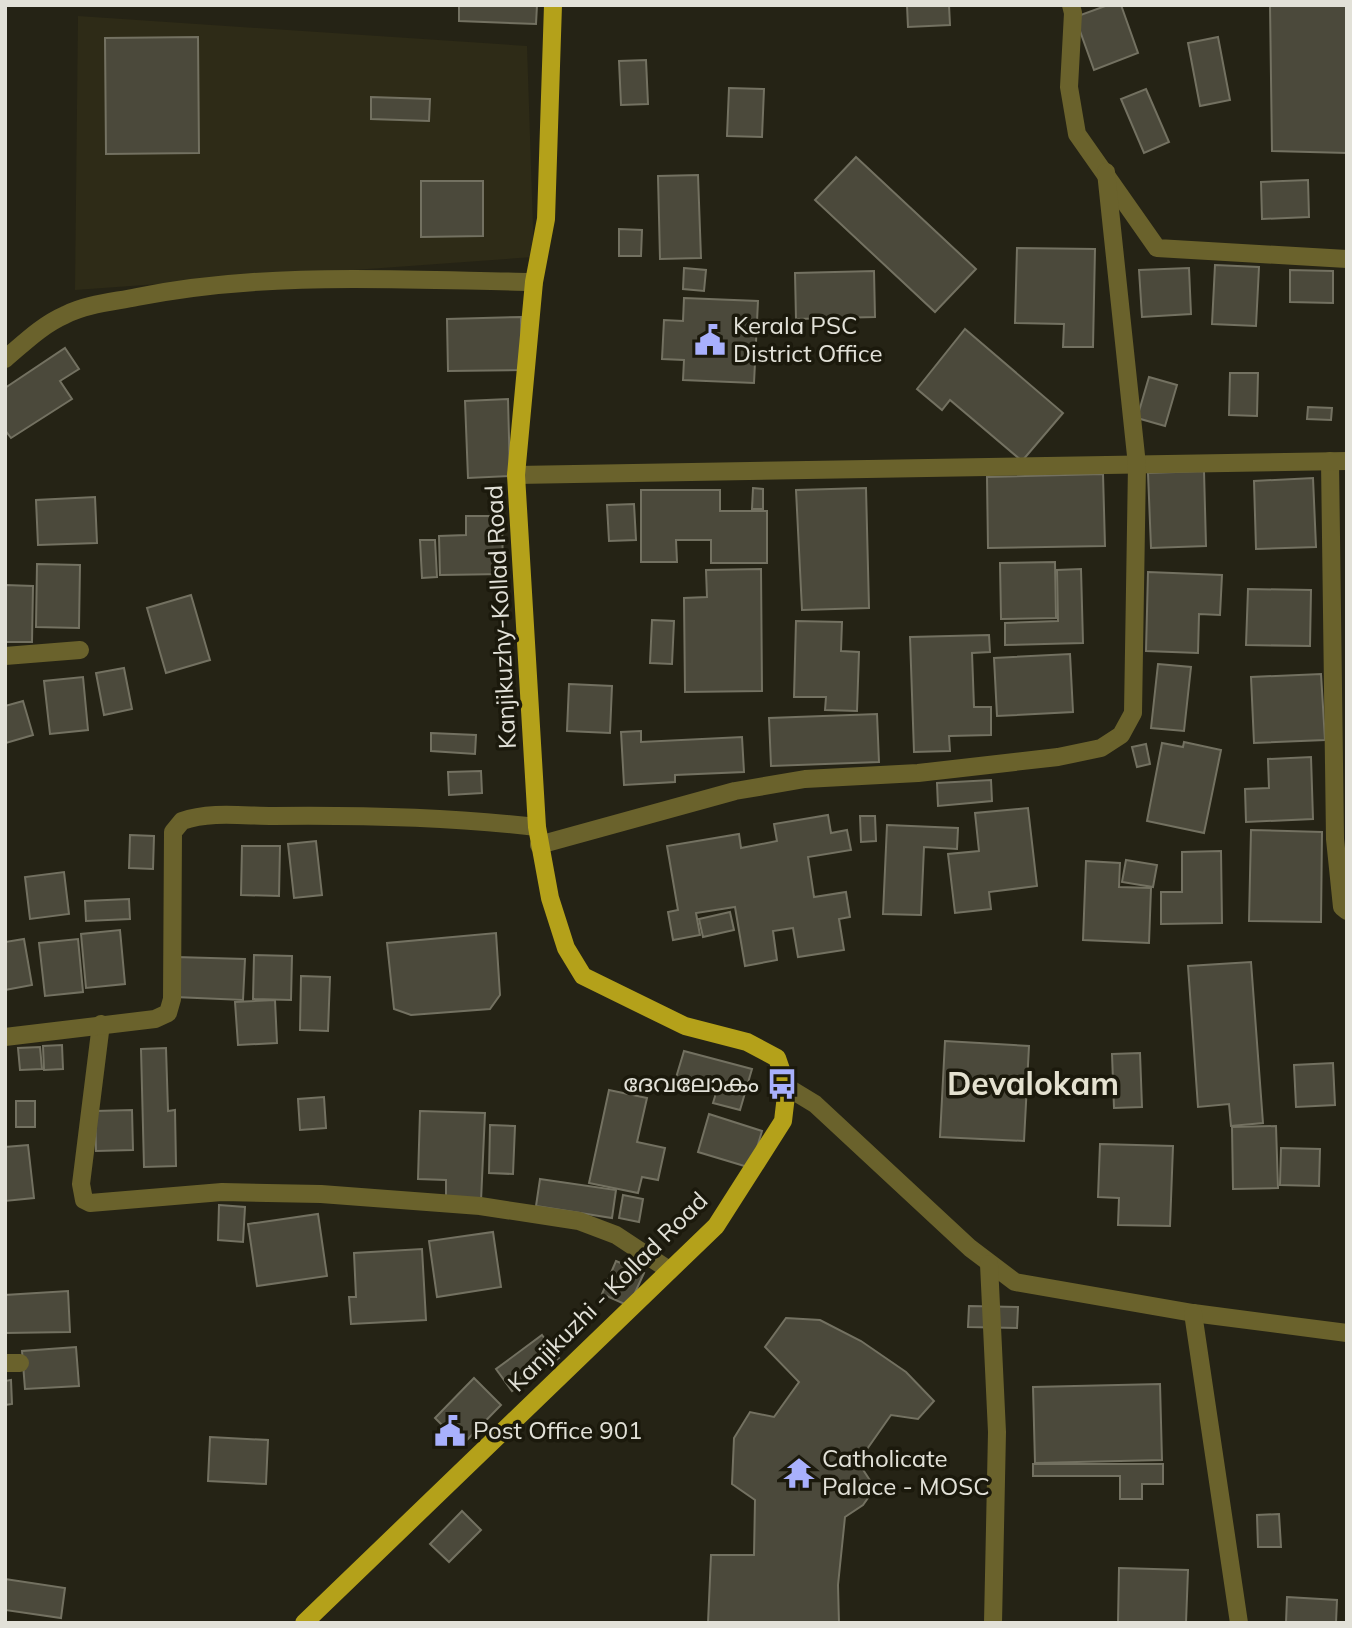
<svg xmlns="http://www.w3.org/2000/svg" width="1352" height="1628" font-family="Mulish,'Noto Sans Malayalam',sans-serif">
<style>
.built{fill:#2e2b17}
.building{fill:#4b493b;stroke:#737161;stroke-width:2}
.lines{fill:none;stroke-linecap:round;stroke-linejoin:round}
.minor{stroke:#6a622c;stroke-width:18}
.major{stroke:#b4a11a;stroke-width:18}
.labels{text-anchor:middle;stroke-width:7;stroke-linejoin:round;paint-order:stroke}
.poi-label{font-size:24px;fill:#e2e1d8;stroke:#1b190c;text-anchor:start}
.street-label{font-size:24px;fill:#e2e1d8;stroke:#1b190c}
.district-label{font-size:32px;font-weight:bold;fill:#e4e1d0;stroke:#1b190c}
</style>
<rect width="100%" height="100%" fill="#252315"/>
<path class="built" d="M78 16 527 46 534 257 75 290Z"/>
<g class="building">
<path d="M459 5H537L536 24 459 21Z"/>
<path d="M907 5H949L950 25 908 27Z"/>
<path d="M1108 5H1121L1138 53 1094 70 1075 17Z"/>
<path d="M1270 5H1346L1347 153 1272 151Z"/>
<path d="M198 37 199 153 106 154 105 38Z"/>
<path d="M1218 37 1230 100 1200 106 1188 43Z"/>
<path d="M646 60 648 104 621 105 619 61Z"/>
<path d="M729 88 764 89 762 137 727 136Z"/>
<path d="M1146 89 1169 142 1144 153 1121 99Z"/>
<path d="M371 97 430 99 429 121 371 119Z"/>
<path d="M856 157 976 269 935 312 815 200Z"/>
<path d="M698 175 701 258 660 259 658 176Z"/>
<path d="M1308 180 1309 217 1262 219 1261 182Z"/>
<path d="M421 181H483V236L421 237Z"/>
<path d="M619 229 642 230 641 256H619Z"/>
<path d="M1017 248 1095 249 1093 347H1063L1064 324 1015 323Z"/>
<path d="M1215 265 1259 267 1256 326 1212 324Z"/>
<path d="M684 268 706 270 704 291 683 289Z"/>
<path d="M1189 268 1191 314 1142 317 1139 270Z"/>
<path d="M1290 270 1333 271V303L1290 302Z"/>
<path d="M874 271 875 317 796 319 795 273Z"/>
<path d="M684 298 758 301 754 383 683 380 684 360 662 359 664 320 683 321Z"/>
<path d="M521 317 522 370 448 371 447 319Z"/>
<path d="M965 329 1063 413 1022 461 950 400 942 410 917 389Z"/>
<path d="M65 348 79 369 60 381 72 399 11 438 5 430V388Z"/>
<path d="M1230 373H1258L1257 416 1229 415Z"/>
<path d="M1149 377 1177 385 1165 426 1137 418Z"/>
<path d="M508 399 510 476 468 478 465 401Z"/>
<path d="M1308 407 1332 408 1331 420 1307 419Z"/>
<path d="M1204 471 1206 546 1151 548 1148 473Z"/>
<path d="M1103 474 1105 546 988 548 987 477Z"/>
<path d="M1313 478 1316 547 1256 549 1254 481Z"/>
<path d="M753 488 763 489V509H752Z"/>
<path d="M866 488 869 608 802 610 796 490Z"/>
<path d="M641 490H720V511H767V563H711V540H676L677 562H641Z"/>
<path d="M95 497 97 543 38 545 36 500Z"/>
<path d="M634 504 636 540 609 541 607 505Z"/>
<path d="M466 516H502L503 574 440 575 439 536 466 535Z"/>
<path d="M420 540H435L437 577 422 578Z"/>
<path d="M1055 562 1056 618 1001 619 1000 563Z"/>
<path d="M37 564 80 565 79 628 36 627Z"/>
<path d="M761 569 762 691 685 692 684 598 707 597 706 570Z"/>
<path d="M1081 569 1083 643 1005 645V623L1058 621 1057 570Z"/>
<path d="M1148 572 1222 575 1220 615 1199 614 1198 653 1146 651Z"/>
<path d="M5 585 33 586 32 642H5Z"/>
<path d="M1248 589 1311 590 1310 646 1246 645Z"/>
<path d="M191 595 210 660 166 673 147 608Z"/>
<path d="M652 620 674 621 672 664 650 663Z"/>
<path d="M796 621 842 622 841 651 859 652 857 711 825 710 826 697H794Z"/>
<path d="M989 635 990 652 972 653 974 707H991V735L949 736 950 751 914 752 910 637Z"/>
<path d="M1070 654 1073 712 997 716 994 658Z"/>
<path d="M1158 664 1191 667 1184 731 1151 728Z"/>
<path d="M124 668 132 709 104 715 96 673Z"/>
<path d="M1321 674 1325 740 1254 743 1251 677Z"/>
<path d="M83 677 88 730 50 734 44 681Z"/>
<path d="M569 684 612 686 610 733 567 731Z"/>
<path d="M23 701 33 735 6 743 5 706Z"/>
<path d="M877 714 879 762 771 766 769 718Z"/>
<path d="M641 731V742L742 737 744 772 675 775V782L624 785 621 732Z"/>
<path d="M431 733 476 735 475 754 431 751Z"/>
<path d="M1184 742 1221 750 1204 833 1147 821 1162 743 1183 747Z"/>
<path d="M1146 744 1150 764 1137 767 1132 747Z"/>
<path d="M1311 757 1313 819 1246 822 1245 789 1269 788 1268 759Z"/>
<path d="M481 771 482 793 449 795 448 772Z"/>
<path d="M991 780 992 801 938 806 937 783Z"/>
<path d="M1028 808 1037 886 989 892 991 909 955 913 948 854 979 851 975 813Z"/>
<path d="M828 815 831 833 847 830 851 850 808 857 814 897 846 892 850 917 839 919 844 950 798 957 793 928 773 931 777 960 745 966 735 907 696 913 700 935 673 940 668 912 678 910 667 846 739 834 741 848 777 841 774 824Z"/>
<path d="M860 816H875L876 841 861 842Z"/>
<path d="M887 825 958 828 957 849 924 847 921 915 883 914Z"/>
<path d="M1251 830 1322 832 1321 922 1249 921Z"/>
<path d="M130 835 154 836 153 869 129 868Z"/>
<path d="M316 841 322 895 294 898 288 844Z"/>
<path d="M242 846H280L279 896 241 895Z"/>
<path d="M1221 851 1222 923 1161 924V892H1182V852Z"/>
<path d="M1126 860 1157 865 1153 887 1122 882Z"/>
<path d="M1086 861 1120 863 1119 887 1151 888 1149 943 1083 940Z"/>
<path d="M64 872 69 914 30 919 25 877Z"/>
<path d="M129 899 130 919 86 921 85 901Z"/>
<path d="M730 912 734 930 703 937 699 919Z"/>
<path d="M120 930 125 984 86 988 81 934Z"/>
<path d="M496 933 500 995 490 1009 411 1015 394 1009 387 943Z"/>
<path d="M24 939 32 985 5 990V942Z"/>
<path d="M78 939 83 992 45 996 39 943Z"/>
<path d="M254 955 292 956 291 1000 253 999Z"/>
<path d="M176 957 245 959 243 1000 175 997Z"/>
<path d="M1251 962 1263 1123 1231 1126 1229 1104 1198 1107 1188 966Z"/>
<path d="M301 976 330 977 328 1031 300 1030Z"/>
<path d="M275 1000 277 1043 238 1045 235 1002Z"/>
<path d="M945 1041 1029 1046 1024 1141 940 1137Z"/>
<path d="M62 1045 63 1069 44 1070 43 1046Z"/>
<path d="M40 1047 42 1069 20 1070 18 1048Z"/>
<path d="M166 1048 168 1111 175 1110 176 1166 144 1167 141 1049Z"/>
<path d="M684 1051 752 1069 740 1110 713 1103 716 1093 675 1081Z"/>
<path d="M1140 1053 1142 1107 1114 1108 1112 1054Z"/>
<path d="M1333 1063 1335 1105 1296 1107 1294 1065Z"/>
<path d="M609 1090 647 1098 637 1142 665 1148 658 1180 642 1177 638 1193 589 1183Z"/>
<path d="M324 1097 326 1128 300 1130 298 1099Z"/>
<rect x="16" y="1101" width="19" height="26"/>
<path d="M132 1110 133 1150 96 1151 95 1111Z"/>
<path d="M420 1111 485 1113 481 1201 446 1199V1180L418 1179Z"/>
<path d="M709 1114 762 1131 751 1168 698 1152Z"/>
<path d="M490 1125 515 1126 513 1174 489 1173Z"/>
<path d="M1276 1126 1278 1188 1233 1189 1232 1127Z"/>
<path d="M1100 1144 1173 1146 1170 1226 1118 1225 1119 1198 1098 1197Z"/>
<path d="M28 1145 34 1198 5 1201V1147Z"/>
<path d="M1281 1148 1320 1149 1319 1186 1280 1185Z"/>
<path d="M540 1179 616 1190 612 1218 536 1206Z"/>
<path d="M623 1195 643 1199 639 1222 619 1218Z"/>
<path d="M219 1205 245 1207 243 1242 218 1240Z"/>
<path d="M318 1214 327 1276 257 1286 248 1224Z"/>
<path d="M493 1232 501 1287 437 1297 429 1241Z"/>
<path d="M422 1249 426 1320 351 1324 349 1297H356L354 1253Z"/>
<path d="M616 1261 644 1273 629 1306 602 1294Z"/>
<path d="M68 1291 70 1332 5 1333V1295Z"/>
<path d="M969 1306 1018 1307 1017 1328 968 1327Z"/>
<path d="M786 1318 820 1320 861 1341 906 1372 934 1401 918 1419 891 1415 858 1462 875 1488 863 1505 845 1517 838 1585 839 1623H708L711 1555H754L755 1500 732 1484 734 1438 750 1412 774 1417 799 1382 765 1347Z"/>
<path d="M542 1335 559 1358 512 1391 496 1369Z"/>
<path d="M76 1347 79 1386 25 1389 22 1351Z"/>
<path d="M474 1378 501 1405 462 1445 435 1418Z"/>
<path d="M11 1380 12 1404 5 1405V1381Z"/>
<path d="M1160 1384 1162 1460 1035 1463 1033 1387Z"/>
<path d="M210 1437 268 1440 266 1484 208 1481Z"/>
<path d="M1033 1464H1163V1484H1142V1499H1120V1476H1033Z"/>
<path d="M462 1511 481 1530 449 1562 430 1544Z"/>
<path d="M1279 1514 1281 1547H1258L1257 1515Z"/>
<path d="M1119 1568 1188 1570 1186 1623H1118Z"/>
<path d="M5 1579 65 1588 61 1618 5 1610Z"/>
<path d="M1287 1597 1337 1600 1336 1623H1286Z"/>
</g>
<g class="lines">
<g class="minor">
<path d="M1071 5 1073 13 1069 87 1077 134 1157 248 1347 259"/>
<path d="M5 359C24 343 42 325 65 315 87 304 113 302 137 297 266 271 402 280 534 282"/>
<path d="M1330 461 1335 839 1342 907 1347 911"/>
<path d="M516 475 1347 461"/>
<path d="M5 656 80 650"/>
<path d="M539 845 735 791 805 779 918 773 1058 757 1101 748 1121 735 1133 713 1137 465 1106 172"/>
<path d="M101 1024 81 1184 84 1200 90 1203 222 1192 321 1194 480 1206 579 1221 616 1235 669 1270"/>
<path d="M5 1037 155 1019 168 1013 172 999 173 832 182 821C210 811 244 816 273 816 362 815 449 817 537 827"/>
<path d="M787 1087 815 1104 970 1248 1015 1282 1193 1313 1347 1333"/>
<path d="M989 1264 997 1432 993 1623"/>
<path d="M1193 1313 1239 1623"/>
<path d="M5 1363H20"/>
</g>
<path class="major" d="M304 1623 716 1226 783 1121 787 1087 777 1058 747 1042 685 1026 583 976 566 948 550 898 537 827 516 475 534 282 546 219 553 5"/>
</g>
<defs>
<symbol id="civic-bare" viewBox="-9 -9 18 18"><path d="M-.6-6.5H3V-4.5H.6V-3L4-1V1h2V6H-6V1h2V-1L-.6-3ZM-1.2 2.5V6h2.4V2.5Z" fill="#a8b0fc" stroke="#1b190c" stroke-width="2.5" paint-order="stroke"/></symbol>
<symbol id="bus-bare" viewBox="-9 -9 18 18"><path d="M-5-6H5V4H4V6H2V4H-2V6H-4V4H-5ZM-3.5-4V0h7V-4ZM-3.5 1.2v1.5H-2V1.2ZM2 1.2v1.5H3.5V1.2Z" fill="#a8b0fc" stroke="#1b190c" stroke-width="2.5" paint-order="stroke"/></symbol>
<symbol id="temple-bare" viewBox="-9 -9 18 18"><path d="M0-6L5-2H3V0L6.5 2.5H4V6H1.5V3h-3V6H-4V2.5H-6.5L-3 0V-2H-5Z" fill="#a8b0fc" stroke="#1b190c" stroke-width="2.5" paint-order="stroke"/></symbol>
</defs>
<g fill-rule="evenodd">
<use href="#civic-bare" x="688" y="318" width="44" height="44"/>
<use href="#bus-bare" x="760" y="1062" width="44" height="44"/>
<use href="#civic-bare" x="428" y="1409" width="44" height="44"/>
<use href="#temple-bare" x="777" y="1451" width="44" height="44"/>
</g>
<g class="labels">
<g class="poi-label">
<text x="733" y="334">Kerala PSC<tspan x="733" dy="28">District Office</tspan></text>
<text x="759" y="1092" text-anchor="end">ദേവലോകം</text>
<text x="473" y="1439">Post Office 901</text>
<text x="822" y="1467">Catholicate<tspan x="822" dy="28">Palace - MOSC</tspan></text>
</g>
<g class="street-label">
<text transform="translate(501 617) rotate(-93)" y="8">Kanjikuzhy-Kollad Road</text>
<text transform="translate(608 1292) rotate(-45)" y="8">Kanjikuzhi - Kollad Road</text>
</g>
<g class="district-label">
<text x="1033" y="1095">Devalokam</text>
</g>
</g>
<rect width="1352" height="1628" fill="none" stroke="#e2e1d8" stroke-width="14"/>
</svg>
